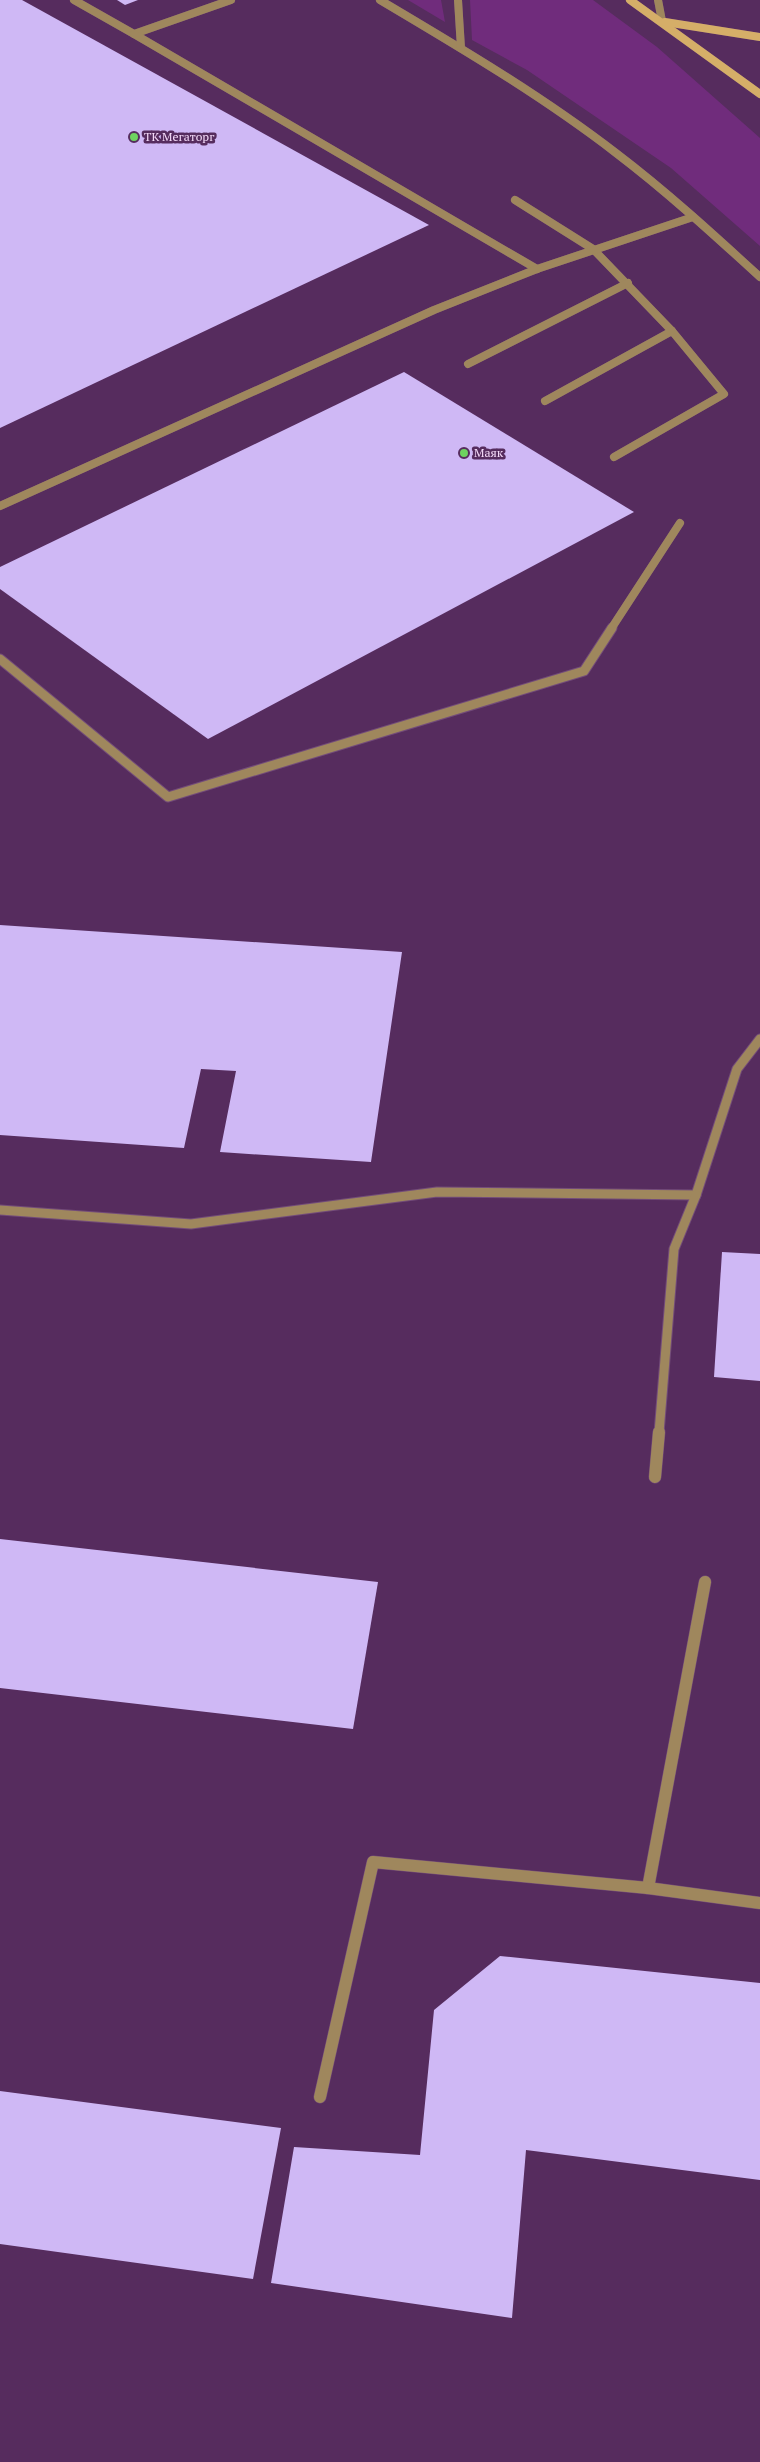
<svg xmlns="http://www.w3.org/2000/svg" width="760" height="2462" font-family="'PT Serif',serif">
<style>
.green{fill:#702c7c}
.building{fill:#cfb8f5}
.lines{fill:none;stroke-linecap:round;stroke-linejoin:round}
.service-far2-casing{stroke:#734c7a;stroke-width:8}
.service-far1-casing{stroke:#734c7a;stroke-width:11}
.service-casing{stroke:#734c7a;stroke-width:13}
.minor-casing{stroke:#734c7a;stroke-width:8}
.secondary-casing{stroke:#734c7a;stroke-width:8}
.service-far2{stroke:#9f875d;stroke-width:8}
.service-far1{stroke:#9f875d;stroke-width:9}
.service{stroke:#9f875d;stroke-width:12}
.minor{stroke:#9f875d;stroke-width:8}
.secondary{stroke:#d5ae68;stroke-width:8}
.poi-dot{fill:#6ed360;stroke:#562c5e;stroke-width:2}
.labels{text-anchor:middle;stroke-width:5;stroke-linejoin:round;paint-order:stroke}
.far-poi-label{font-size:12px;fill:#f5dbf9;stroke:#562c5e;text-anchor:start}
</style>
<rect width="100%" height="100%" fill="#562c5e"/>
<g class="green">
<path d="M408 0H441L445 22Z"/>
<path d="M470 0H593L657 47 760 138V246L671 168 527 70 472 40Z"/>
</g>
<g class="building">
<path d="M0 0H22L429 225 0 428Z"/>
<path d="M117 0H138L125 5Z"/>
<path d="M404 372 634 512 208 739 0 589V567Z"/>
<path d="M0 925 402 952 371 1162 220 1152 236 1071 201 1069 184 1148 0 1135Z"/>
<path d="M722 1252 760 1254V1381L714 1377Z"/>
<path d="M0 1539 378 1582 353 1729 0 1688Z"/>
<path d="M500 1956 760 1983V2180L526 2150 512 2318 271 2283 294 2147 420 2155 434 2010Z"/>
<path d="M0 2091 281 2128 253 2279 0 2244Z"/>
</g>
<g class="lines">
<defs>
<g id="service-far2">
<path d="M74 0 134 34 231 0"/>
<path d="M134 34 537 269"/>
<path d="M515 200 593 249 672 331 724 394 614 457"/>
<path d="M468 364 628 283"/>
<path d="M545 401 672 331"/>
<path d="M0 506 434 310 537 269 693 217"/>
<path d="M611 629 680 523"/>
</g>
<g id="service-far1">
<path d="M0 659 168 797 584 671 612 628"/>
<path d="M0 1210 191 1224 437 1192 696 1195 737 1069 760 1039"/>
<path d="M659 1433 674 1249 696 1195"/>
</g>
<g id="service">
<path d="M655 1477 659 1432"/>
<path d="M648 1888 705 1582"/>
<path d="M320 2097 373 1862 648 1888 760 1903"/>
</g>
<g id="minor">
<path d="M380 0C461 48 542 96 616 153 666 191 713 234 760 277"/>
<path d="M458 0 461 48"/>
<path d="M658 0 662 21"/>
</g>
<g id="secondary">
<path d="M630 0 760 94"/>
<path d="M665 22 760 37"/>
</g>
</defs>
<use href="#service-far2" class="service-far2-casing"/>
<use href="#service-far1" class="service-far1-casing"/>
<use href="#service" class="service-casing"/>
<use href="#minor" class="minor-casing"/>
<use href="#secondary" class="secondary-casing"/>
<use href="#service-far2" class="service-far2"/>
<use href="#service-far1" class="service-far1"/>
<use href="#service" class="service"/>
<use href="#minor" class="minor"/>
<use href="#secondary" class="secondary"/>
</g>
<g class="poi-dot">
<circle cx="134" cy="137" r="5"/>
<circle cx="464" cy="453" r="5"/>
</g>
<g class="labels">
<g class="far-poi-label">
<text x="144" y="141">ТК Мегаторг</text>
<text x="474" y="457">Маяк</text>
</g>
</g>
</svg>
